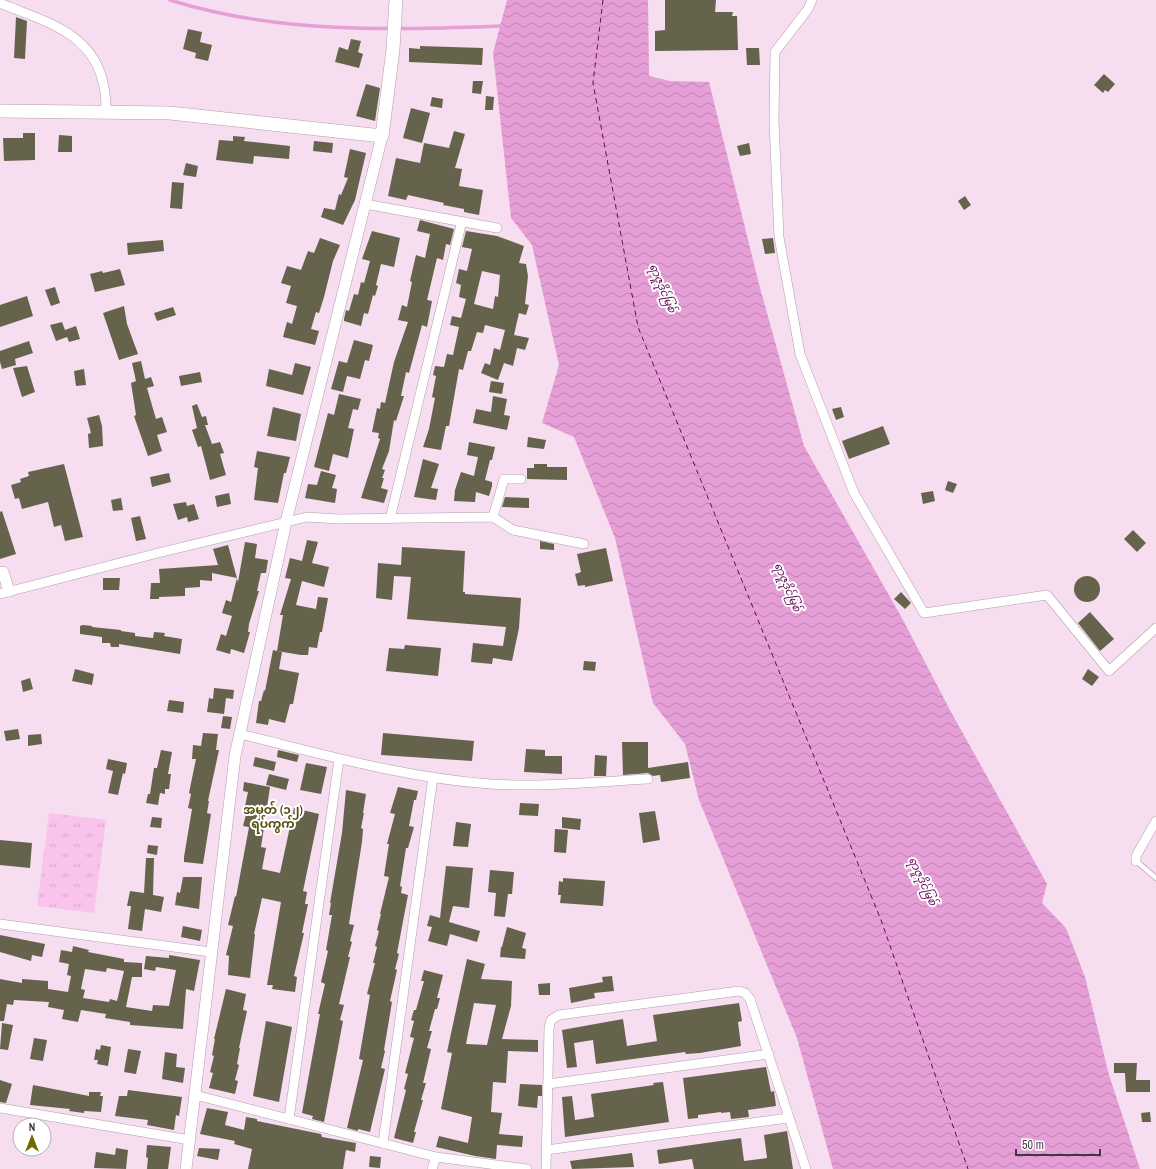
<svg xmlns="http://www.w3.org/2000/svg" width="1156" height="1169" font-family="'Archivo Narrow','Noto Sans Myanmar',sans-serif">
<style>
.park{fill:url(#park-tufts)}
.water{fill:url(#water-waves)}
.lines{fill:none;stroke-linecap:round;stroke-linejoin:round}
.stream{stroke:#e69fd6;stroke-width:3.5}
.ferry{stroke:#600b54;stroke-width:1;stroke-dasharray:5 4;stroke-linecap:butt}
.building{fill:#66634c;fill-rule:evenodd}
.service-casing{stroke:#b39dad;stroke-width:6}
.minor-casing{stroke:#b39dad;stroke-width:10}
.tertiary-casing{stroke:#b39dad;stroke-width:12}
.secondary-casing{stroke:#b39dad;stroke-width:14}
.service{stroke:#fff;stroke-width:4.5}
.minor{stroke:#fff;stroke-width:9}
.tertiary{stroke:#fff;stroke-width:11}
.secondary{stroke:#fff;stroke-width:13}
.labels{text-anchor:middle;stroke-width:4;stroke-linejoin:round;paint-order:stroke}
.water-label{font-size:11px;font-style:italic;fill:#600b54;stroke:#fff}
.quarter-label{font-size:12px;font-weight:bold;fill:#574f10;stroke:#fff}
</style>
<defs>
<pattern id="park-tufts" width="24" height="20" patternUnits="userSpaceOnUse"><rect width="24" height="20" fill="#fac3ec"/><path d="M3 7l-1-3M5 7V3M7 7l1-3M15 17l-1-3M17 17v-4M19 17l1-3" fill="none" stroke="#d8a8cb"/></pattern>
<pattern id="water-waves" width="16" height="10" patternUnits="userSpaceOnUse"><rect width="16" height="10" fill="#e69fd6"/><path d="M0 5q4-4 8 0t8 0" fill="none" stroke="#bc83af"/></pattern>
</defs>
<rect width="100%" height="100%" fill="#f6ddef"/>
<path class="park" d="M49 813 106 820 94 913 37 906Z"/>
<path class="water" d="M507 0H648L649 76 670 81 709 82 759 284 804 446 902 618 951 712 1047 884 1042 903 1066 928 1085 977 1109 1075 1140 1169H833L797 1038 699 800 685 744 653 703 615 538 574 437 542 423 559 365 532 245 511 218 493 53Z"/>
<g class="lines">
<path class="stream" d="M170 0C278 34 391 30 502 26"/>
<path class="ferry" d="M603 0 593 83 638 327 881 920 968 1169"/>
</g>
<g class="building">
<path d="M665 0H716L715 12H733L732 16H737L738 50 655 51V31L665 30Z"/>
<path d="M16 17 27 21 25 59 14 58Z"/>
<path d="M188 29 202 32 200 42 212 45 208 61 195 58 196 53 183 49Z"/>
<path d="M351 39 361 41 358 52 363 54 359 68 335 62 339 47 348 50Z"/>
<path d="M420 46 483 48 482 65 409 62V48L420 49Z"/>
<path d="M746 48H759L760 65H747Z"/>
<path d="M1104 74 1115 84 1108 92 1105 90 1103 93 1094 85Z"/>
<path d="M473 81H483L481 94 472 93Z"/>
<path d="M366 84 380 88 375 121 356 116Z"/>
<path d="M486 96 494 97 493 110H485Z"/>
<path d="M432 97 443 99 442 108 430 106Z"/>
<path d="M411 108 430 113 422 143 403 138Z"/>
<path d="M454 131 465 134 455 168 462 169 459 186 483 190 479 215 464 212V209L443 205 444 203 408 195 406 200 388 196 396 158 420 163 424 143 449 148Z"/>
<path d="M23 133H35V160L4 161 3 138H23Z"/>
<path d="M59 135 72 136V152H58Z"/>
<path d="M233 136 245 137 244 141 290 146 289 159 254 156 253 164 216 160 219 140 233 141Z"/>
<path d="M314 141 333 143 332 153 313 151Z"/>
<path d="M749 143 751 154 740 156 737 146Z"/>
<path d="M350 149 366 153 355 200 343 225 321 217 324 208 335 210 339 194 341 195 348 178 344 177Z"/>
<path d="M186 163 198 166 196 177 183 175Z"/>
<path d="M172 182 184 183 182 209 170 208Z"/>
<path d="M965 196 971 205 964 210 958 201Z"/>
<path d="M420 220 454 229 450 245 446 244 443 260 437 258 427 300 432 301 427 327 422 325 409 373 406 372 401 396H404L396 421 394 420 389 451 382 469 385 470 382 478H384L381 488 388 490 384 503 361 498 380 439 378 438 379 433 372 432 377 408 380 409 381 402 385 403 394 362 408 322 398 320 402 305 407 307 412 282 410 281 416 255 425 258 430 234 417 231Z"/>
<path d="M372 231 400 238 394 267 381 264 376 285 378 286 375 296 373 295 368 314 364 313 361 326 344 321V319L346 310 349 311 354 294 358 295 361 282 364 283 370 261 362 259Z"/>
<path d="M466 231 497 236 524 246 519 263 526 264 528 276 525 304 529 305 526 315 519 313 514 335 529 338 525 350 517 348 513 366 504 363 498 380 481 373 485 363 490 365 494 348 500 350 505 330 485 325 483 333 477 332 471 351H468L463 370 459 369 449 426H446L441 450 423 447 429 429 435 398 432 397 436 376 433 375 435 366 444 367 447 354 453 355 459 327 450 325 452 316 461 318 466 299 459 297 461 285 456 283 459 269 467 271 472 249 462 247ZM482 271 500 275 498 297 495 296 493 309 474 304Z"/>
<path d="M320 238 340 245 333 261 324 297 319 313 316 312 311 329 319 331 315 345 283 337 287 322 292 324 297 306 286 303 291 286 281 283 287 266 301 270 308 251 314 253Z"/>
<path d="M773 238 775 253 765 254 762 239Z"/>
<path d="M163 240 164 251 128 255 127 243Z"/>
<path d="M120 269 125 285 95 292 90 274 102 271 103 273Z"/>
<path d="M55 287 60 303 51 306 45 290Z"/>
<path d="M27 296 33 316 0 327V305Z"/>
<path d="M124 306 127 324 138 354 119 360 103 313Z"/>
<path d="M173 307 176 315 157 321 154 313Z"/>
<path d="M62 322 65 330 76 326 80 339 69 342 67 337 56 341 50 325Z"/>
<path d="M354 340 373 345 369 361 365 360 360 379 347 376 343 392 331 389 339 361 347 363Z"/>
<path d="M29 341 33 353 15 359 16 365 2 369 0 362V351Z"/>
<path d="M141 361 145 379 151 377 154 386 147 388 156 419 162 417 167 432 157 435 162 451 148 456 134 416 136 415 131 383 136 381 132 363Z"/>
<path d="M295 363 311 367 303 395 266 386 269 369 292 375Z"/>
<path d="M27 366 35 392 22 397 13 368Z"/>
<path d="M84 369 86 385 76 386 74 371Z"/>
<path d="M200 372 202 382 181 386 179 376Z"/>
<path d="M491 381 504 383 502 394 489 392Z"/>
<path d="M339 394 361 399 358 410 353 409 348 428 354 429 348 458 333 454 329 471 314 467 328 413 334 415Z"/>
<path d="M493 396 507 399 504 415 510 416 507 430 473 423 476 409 491 412Z"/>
<path d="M197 404 202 417 206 416 208 425H205L212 444 220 442 224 453 220 454 226 475 210 480 201 446 198 447 192 430 197 428 192 406Z"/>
<path d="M273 407 301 414 296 441 267 436Z"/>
<path d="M841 407 844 417 836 420 832 409Z"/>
<path d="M99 415 102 426 103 446 89 448 88 434 91 433 87 418Z"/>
<path d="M883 426 890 444 849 459 842 441Z"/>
<path d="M528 437 546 440 544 449 527 447Z"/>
<path d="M469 442 495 447 492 460H490L485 480 492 482V486L489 496 476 492 475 502 454 501 455 490 461 472 474 476 478 457 467 455Z"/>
<path d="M257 451 290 457 286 473H284L278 503 254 500 258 468 254 467Z"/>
<path d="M423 459 439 464 431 488 438 489 436 500 414 497Z"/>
<path d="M64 464 83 537 65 541 61 525 54 527 48 502 22 509 19 498 15 499 11 485 21 482 20 479 29 476 28 472Z"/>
<path d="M534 464H547V467H567V480L527 479V468H534Z"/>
<path d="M321 471 336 475 332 488 337 489 335 503 305 498 308 484 317 485Z"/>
<path d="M169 473 171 482 152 487 150 477Z"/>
<path d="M948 481 957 484 953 493 945 490Z"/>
<path d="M933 491 935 501 923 504 921 493Z"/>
<path d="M229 493 231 504 217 507 215 496Z"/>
<path d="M505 497 529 498V508L502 507Z"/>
<path d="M121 498 123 510 113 511 111 500Z"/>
<path d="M186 502 187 506 194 504 199 519 188 522 187 517 178 520 173 504Z"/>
<path d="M2 511 16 554 0 559V512Z"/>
<path d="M140 516 146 539 136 541 131 518Z"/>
<path d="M1133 530 1146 543 1137 552 1124 539Z"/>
<path d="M307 540 318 542 312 563 329 567 324 587 302 581 296 605 316 609 318 597 328 598 322 632H320L317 648 309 647 308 655H301L277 651 283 615H280L291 579 285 578 290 558 302 561Z"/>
<path d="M540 541 554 544V550L540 549Z"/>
<path d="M245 542 257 544 255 558 268 560 266 573H261L257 591H259L249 624 248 632H250L244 653 231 649 230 654 216 650 221 634 226 636 232 616 222 613 226 600 231 602 237 578 212 573V581L200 580V587L185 588V596L159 597V599H150L151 583H160L159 569 218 565 213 549 228 545 238 582Z"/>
<path d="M402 547 465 551 463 592H465V594L521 598 519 628 512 661 493 658 492 664 471 662 473 643 503 646 506 627 407 619 411 577 394 576 392 600 376 598 378 563 401 565Z"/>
<path d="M606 548 613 581 585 587V585L578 586 575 574 581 572 577 554Z"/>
<circle cx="1087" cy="589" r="13"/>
<path d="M103 578H120L119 590H103Z"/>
<path d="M901 592 911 603 905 609 894 599Z"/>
<path d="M1090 612 1114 639 1100 651 1078 623Z"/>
<path d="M83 625 92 626V627L121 630V631L135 633V636L153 638 154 632 165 633 164 636 182 639 180 654 119 644V647H111L110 643H102V637L80 634V626Z"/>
<path d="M405 645 441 648 438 676 386 671 389 648 404 649Z"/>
<path d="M273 650 282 652 279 669 299 673 293 704H290L285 723 269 719 268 725 256 723 259 701H261L264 690 265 691Z"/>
<path d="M584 661 596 662 595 671 583 670Z"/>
<path d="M75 669 94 674 92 685 72 681Z"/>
<path d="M1088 669 1099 677 1092 686 1082 679Z"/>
<path d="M30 678 33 689 23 692 21 681Z"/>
<path d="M214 688 234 690 233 699 226 698 224 714 207 712 209 698 213 699Z"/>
<path d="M169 700 184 702 183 713 167 711Z"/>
<path d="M223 716 232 717 230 729 221 728Z"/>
<path d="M18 729 20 739 6 741 4 731Z"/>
<path d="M203 733 218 734 216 750H219L208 801H209L207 813 211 814 203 864 184 862V857L192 809 188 808 191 794 189 793 196 759H192L193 745 201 746Z"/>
<path d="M383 733 474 741 472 761 381 755Z"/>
<path d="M41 734 42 744 28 746V735Z"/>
<path d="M622 742H648V768L688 762 690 778 661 782 660 775 653 776 648 773 623 775Z"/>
<path d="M526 749 545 750V756H562V774L524 772Z"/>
<path d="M161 750 172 752 168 774H171L169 789H165V794L160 793 158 805 146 803 148 794H150L154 768H157Z"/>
<path d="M278 750 299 755 297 762 277 757Z"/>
<path d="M595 755 607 756 606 776H594Z"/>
<path d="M255 757 276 762 274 771 253 766Z"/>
<path d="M108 759 127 763 125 774 123 773 118 795 108 793 113 771 106 769Z"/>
<path d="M306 763 327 767 321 794 300 790Z"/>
<path d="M269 774 289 779 286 790 266 785Z"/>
<path d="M244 782 270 787 261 847 266 848 262 869 280 873 294 808 319 814 303 891 307 892 305 904H308L302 933H304L294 976 297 977 295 992 272 989 273 985H267L281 902 262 898 254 934H255L250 978 228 975 229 956 226 955 233 926 228 925 235 896 236 897 249 827 243 826 248 807 245 806 248 792 243 791Z"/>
<path d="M398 787 418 791 416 800H414L409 826 414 827 408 848H406L400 886 402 887 401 893 408 895 397 953 399 954 395 969 397 970 390 1001 392 1002 384 1050 385 1051 381 1068 385 1069 370 1132 358 1129V1131L347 1128 363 1060 359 1059 370 995 367 994 375 963H373L377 947 375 946 379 931 377 930 381 914H380L389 877 384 876 389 844H387L395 814 390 813Z"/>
<path d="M346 790 366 794 363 813H364L361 828 363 829 362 842 349 924 354 925 350 941 352 942 348 957H350L339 1004 344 1005 340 1020 343 1021 324 1122 312 1119 313 1116 302 1113 320 1014H318L325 984 321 982 328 951 326 950 332 915H329L331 903H330L342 833Z"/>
<path d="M520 803 539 804 538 816 519 815Z"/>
<path d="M655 811 660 840 643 843 639 813Z"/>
<path d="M152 817 162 818 161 828 150 827Z"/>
<path d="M562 817 581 819 580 830 562 828Z"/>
<path d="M456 822 471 824 468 847 453 846Z"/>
<path d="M555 829 568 830 566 853 554 852Z"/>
<path d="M0 840 32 843 30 868 0 865Z"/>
<path d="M148 845 158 846 157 855 147 853Z"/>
<path d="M146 858H154L153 895 164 897 161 912 145 909 142 931 128 929 131 906H127L130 891 144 893Z"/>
<path d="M446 866 473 868 469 908 453 906 449 922 480 931 477 942 450 934 447 946 428 941 432 927 427 926 430 915 440 918Z"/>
<path d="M490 870 514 872 512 894H508L505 917 494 916 496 893 488 892Z"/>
<path d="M183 877H202L199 909 175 905 177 892 180 893Z"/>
<path d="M563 878 605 881 603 906 560 903 561 895H558L559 881 563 882Z"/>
<path d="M183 926 202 930 200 941 181 937Z"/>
<path d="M507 927 526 933 522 948 526 949 525 959 500 957 501 947H502Z"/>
<path d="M0 935 45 944 42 957 32 955 31 961 0 952Z"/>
<path d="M73 946 89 950 88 952 124 959V962L142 963V977H132L126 1007 152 1011 153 1005 169 1006 176 970 156 967 155 971 144 969 146 956 169 958V955L200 960 194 991 186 989 183 1029 130 1025V1022L105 1018 106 1014 81 1010 78 1022 62 1019 64 1010 48 1007 49 1002 14 1000 13 1005 7 1004 4 1021H0V979L22 983V979L48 981V989L68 992 71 976 67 975 69 964 59 962 61 950 72 952ZM107 968 124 971 117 1001 110 999 109 1002 83 998 85 990 81 989 85 969 106 972Z"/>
<path d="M467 959 485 964 481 979 512 981 511 1006 502 1039 538 1040V1052L508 1051 506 1083 493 1082 491 1112 502 1113 499 1134 523 1136 522 1147 497 1145 496 1159 475 1156 436 1147 439 1136 468 1143 472 1117 441 1109 452 1053 447 1052ZM474 1003 496 1005 487 1045 466 1044Z"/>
<path d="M424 970 443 975 437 998H440L437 1009H435L429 1031H432L427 1048 431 1049 423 1083H426L421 1100H423L414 1132H416L413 1143 394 1138 406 1090 404 1089 408 1074 405 1073 414 1038 410 1037 414 1021 411 1020 414 1010H416L424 981H421Z"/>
<path d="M612 976 614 991 594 993 595 998 571 1003 569 988 603 982 602 977Z"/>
<path d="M550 983V995H539L538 984Z"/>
<path d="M226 989 246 994 243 1010 247 1011 239 1048H240L237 1064 239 1065 235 1080 238 1081 235 1094 209 1088 213 1073 210 1072 214 1056 212 1055 215 1039H214Z"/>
<path d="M739 1003 742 1021 738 1022 741 1046 700 1053 686 1054 685 1052 596 1064 593 1040 574 1043 577 1067 567 1068 562 1030 623 1019 627 1046 657 1041 653 1015Z"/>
<path d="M266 1021 292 1027 279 1102 253 1096Z"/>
<path d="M2 1023 13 1025 8 1050 0 1049Z"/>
<path d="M34 1038 47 1040 43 1061 30 1059Z"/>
<path d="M101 1045 111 1047 108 1066 97 1064 98 1060H94L96 1049 100 1050Z"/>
<path d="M128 1049 141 1051 136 1074 124 1072Z"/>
<path d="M165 1052 177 1054 176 1067 185 1068 183 1083 162 1079Z"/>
<path d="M1114 1063H1137L1136 1080H1150V1092H1126L1125 1073H1114Z"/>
<path d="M766 1067 771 1092 774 1091 776 1106 748 1110 749 1117 731 1119 730 1112 721 1113V1112L698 1115V1118L688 1119 683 1078Z"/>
<path d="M0 1080 12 1084 6 1103 0 1102Z"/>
<path d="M663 1082 669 1122 565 1137 562 1097 572 1096 575 1120 594 1117 591 1094 654 1085 653 1083Z"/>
<path d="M520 1084 542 1085V1096H538L537 1108 518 1106Z"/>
<path d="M33 1085 89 1096V1092H101L100 1096H103L101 1112 84 1111V1113L69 1111 70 1109 30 1105Z"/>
<path d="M128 1090 182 1097 179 1116 176 1115 174 1130 147 1125 148 1120 115 1116 119 1096H127Z"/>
<path d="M207 1108 228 1112 225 1125 244 1130 246 1117 257 1119V1121L321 1134 322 1137 356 1143 355 1152 346 1150 343 1169H248L252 1149 234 1144 235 1141 200 1134Z"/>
<path d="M1150 1112 1151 1122H1142L1141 1113Z"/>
<path d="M787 1131 793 1169H694L692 1159 659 1164 657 1150 741 1138 744 1161 767 1158 764 1135Z"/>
<path d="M147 1145 171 1147 168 1169H147L148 1158 146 1157Z"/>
<path d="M116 1148 128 1150 126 1169 94 1168 96 1152 115 1155Z"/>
<path d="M199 1148 220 1149 218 1160 197 1156Z"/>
<path d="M632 1153 634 1167 572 1169 570 1161Z"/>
<path d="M370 1156 381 1157 380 1168 369 1167Z"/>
</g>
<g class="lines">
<defs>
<path id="service" d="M1136 861 1156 878"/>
<g id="minor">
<path d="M812 0 808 9 775 52 774 121 779 237 800 354 854 493 924 613 1047 595 1109 671 1156 628"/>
<path d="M0 3C45 22 94 32 104 87 106 95 106 104 106 112"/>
<path d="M365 204 497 228"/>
<path d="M493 517 504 479H521"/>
<path d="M390 519 462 221"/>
<path d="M0 594 158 553 307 517 339 519 493 517 513 530 584 544"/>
<path d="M240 734C322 754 405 778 490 784 542 787 595 782 648 779"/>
<path d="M1136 861V856L1156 821"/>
<path d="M0 924 211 952"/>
<path d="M548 1084 769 1054"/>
<path d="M195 1095 436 1157 527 1169"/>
<path d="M0 1108 190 1140"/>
<path d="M289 1119 339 759"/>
<path d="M383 1143 433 777"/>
<path d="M546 1150 788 1118"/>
<path d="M432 1169 436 1157"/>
<path d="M546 1169 549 1028 551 1020 559 1015 739 991 745 993 750 999 806 1169"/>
</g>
<g id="tertiary">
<path d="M3 572 9 591"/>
<path d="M186 1169 235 756 286 522 382 136"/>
</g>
<path id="secondary" d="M0 111 170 113 382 136 393 49 396 0"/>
</defs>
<use href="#service" class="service-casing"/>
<use href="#minor" class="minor-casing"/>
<use href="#tertiary" class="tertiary-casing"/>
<use href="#secondary" class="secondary-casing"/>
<use href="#service" class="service"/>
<use href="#minor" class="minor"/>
<use href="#tertiary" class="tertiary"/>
<use href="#secondary" class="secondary"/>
</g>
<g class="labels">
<g class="water-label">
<text transform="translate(663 288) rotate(67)" y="4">ရာဇူဒိုင်မြစ်</text>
<text transform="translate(788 587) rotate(67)" y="4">ရာဇူဒိုင်မြစ်</text>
<text transform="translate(923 881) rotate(65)" y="4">ရာဇူဒိုင်မြစ်</text>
</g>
<g class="quarter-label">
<text x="273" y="814">အမှတ် (၁၂)<tspan x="273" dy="14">ရပ်ကွက်</tspan></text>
</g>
</g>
<g transform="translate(32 1137)"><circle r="19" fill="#ffffff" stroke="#b3b0b3"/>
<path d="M0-3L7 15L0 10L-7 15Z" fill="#746800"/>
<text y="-6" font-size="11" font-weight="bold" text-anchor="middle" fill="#423940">N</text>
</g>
<path d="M1016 1149v6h84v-6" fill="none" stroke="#423940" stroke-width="2"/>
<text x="1022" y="1149" font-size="12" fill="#423940" stroke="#ffffff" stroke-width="3" paint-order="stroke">50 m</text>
</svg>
